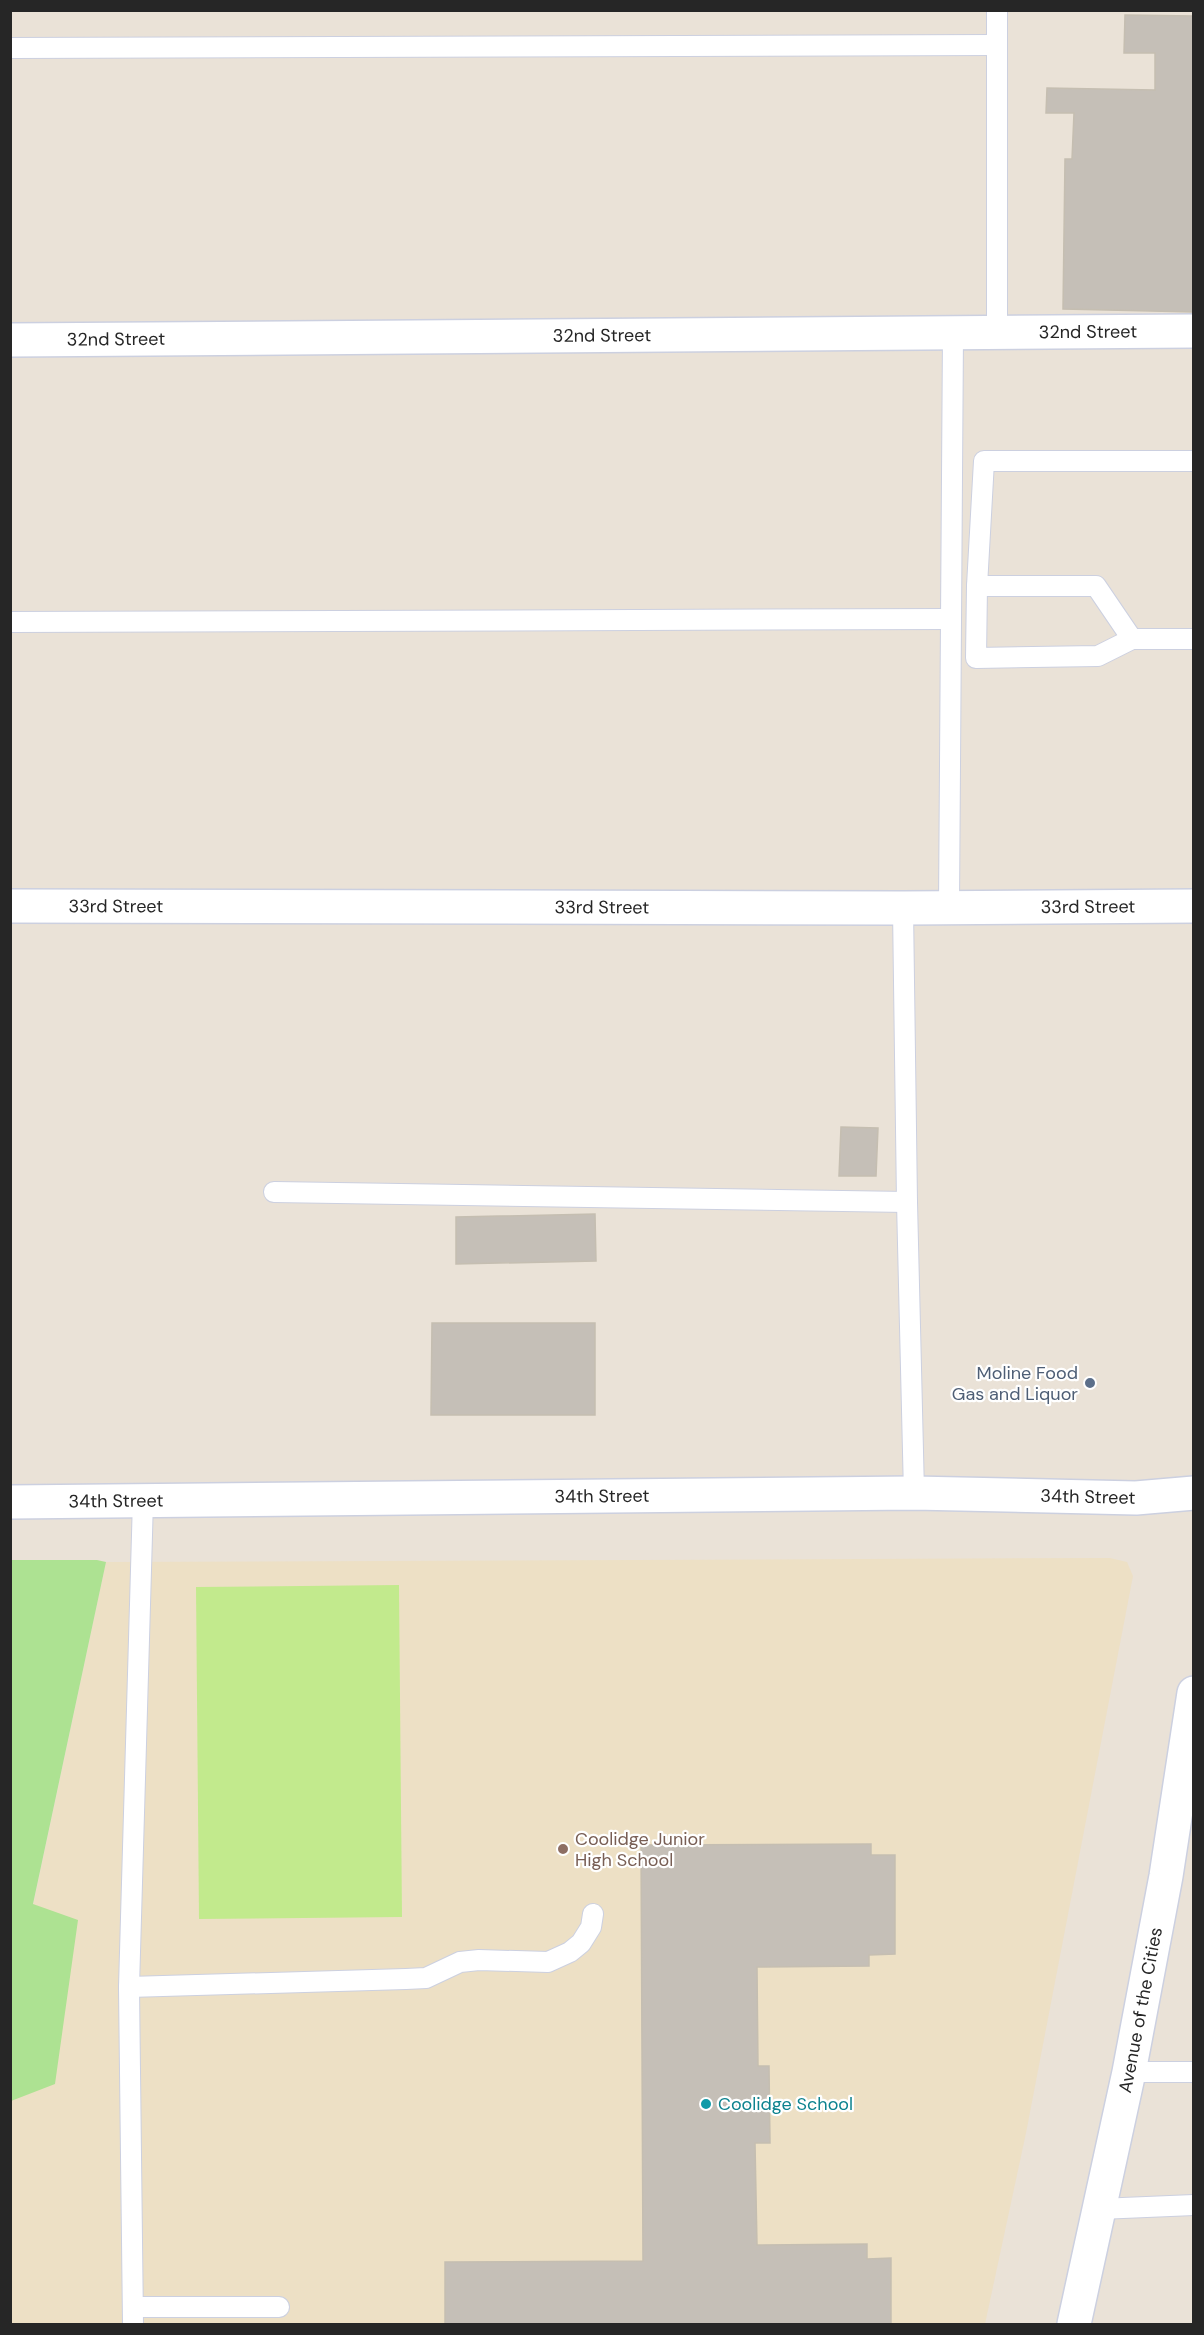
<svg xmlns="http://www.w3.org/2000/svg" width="1204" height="2335" font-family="'DM Sans',sans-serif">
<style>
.education{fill:#ede0c5}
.green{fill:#ade292}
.pitch{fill:#c2ea8d}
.building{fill:#c5bfb7;stroke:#c5beb1;stroke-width:1.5}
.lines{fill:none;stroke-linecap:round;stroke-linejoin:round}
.service-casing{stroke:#ccd0e0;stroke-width:22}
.minor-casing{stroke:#ccd0e0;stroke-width:36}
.tertiary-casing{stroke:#ccd0e0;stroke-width:36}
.secondary-casing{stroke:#ccd0e0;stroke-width:36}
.service{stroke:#fff;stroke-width:20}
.minor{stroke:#fff;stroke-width:33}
.tertiary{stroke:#fff;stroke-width:33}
.secondary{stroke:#fff;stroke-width:33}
.service-dot{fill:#5c6f8a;stroke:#fff;stroke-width:2}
.education-dot{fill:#8d6e63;stroke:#fff;stroke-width:2}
.culture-dot{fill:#0f9aa8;stroke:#fff;stroke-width:2}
.labels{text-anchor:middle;stroke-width:4.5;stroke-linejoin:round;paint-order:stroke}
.street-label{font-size:18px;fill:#262626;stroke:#fff}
.service-label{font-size:18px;fill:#4e5e75;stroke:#fff;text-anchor:end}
.education-label{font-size:18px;fill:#785e54;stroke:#fff;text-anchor:start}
.culture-label{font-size:18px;fill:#0d838f;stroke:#fff;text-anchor:start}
</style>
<rect width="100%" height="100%" fill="#eae2d7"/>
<path class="education" d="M1110 1558 1127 1562 1133 1576 1026 2133 985 2324H11V2009L106 1562Z"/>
<path class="green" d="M11 1560H97L106 1562 33 1904 78 1920 55 2084 11 2101Z"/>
<path class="pitch" d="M399 1585 402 1917 199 1919 196 1587Z"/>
<g class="building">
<path d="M1125 15 1194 16V312L1063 309 1065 159H1072L1074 113H1046L1047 88 1155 90V53H1124Z"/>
<path d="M841 1127 878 1128 876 1176H839Z"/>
<path d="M595 1214 596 1261 456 1264V1217Z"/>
<path d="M432 1323H595V1415H431Z"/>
<path d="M871 1844V1855H895V1954L869 1955V1966L757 1967 758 2066H769L770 2143H755L757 2245 867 2244V2259L891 2258V2324H445V2262L643 2261 641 1845Z"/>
</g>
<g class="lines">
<defs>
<g id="service">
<path d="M10 48 997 45"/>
<path d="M997 332V10"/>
<path d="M1194 461H984L977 586 976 658 1098 656 1132 639H1194"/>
<path d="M977 586H1096L1132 639"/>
<path d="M10 622 951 619"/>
<path d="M903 908 907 1202 914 1493"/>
<path d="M949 908 953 333"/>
<path d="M274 1192 907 1202"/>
<path d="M129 1987 406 1979 426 1978 460 1962 479 1960 548 1962 570 1952 581 1943 591 1927 593 1914"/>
<path d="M1129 2072H1194"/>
<path d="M1099 2209 1194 2205"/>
<path d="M133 2307H279"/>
<path d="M133 2324 129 1987 143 1500"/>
</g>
<g id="minor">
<path id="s1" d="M10 340 1194 331"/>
<path id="s2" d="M10 906 903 908 1194 906"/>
</g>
<g id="tertiary">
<path id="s3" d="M10 1502 914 1493 1136 1498 1194 1493"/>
</g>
<g id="secondary">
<path id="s4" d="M1074 2324 1129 2072 1166 1876 1194 1693"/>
</g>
</defs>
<use href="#service" class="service-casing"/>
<use href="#minor" class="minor-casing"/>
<use href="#tertiary" class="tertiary-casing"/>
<use href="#secondary" class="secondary-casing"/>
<use href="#service" class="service"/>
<use href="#minor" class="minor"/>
<use href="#tertiary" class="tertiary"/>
<use href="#secondary" class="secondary"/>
</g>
<circle class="service-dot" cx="1090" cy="1383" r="6"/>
<circle class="education-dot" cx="563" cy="1849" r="6"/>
<circle class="culture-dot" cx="706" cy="2104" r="6"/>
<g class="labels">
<g class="street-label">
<text dy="6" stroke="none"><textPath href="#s1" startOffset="1078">32nd Street</textPath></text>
<text dy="6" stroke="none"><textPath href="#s1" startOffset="592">32nd Street</textPath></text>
<text dy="6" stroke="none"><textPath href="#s1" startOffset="106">32nd Street</textPath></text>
<text dy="6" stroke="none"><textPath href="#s2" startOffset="106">33rd Street</textPath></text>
<text dy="6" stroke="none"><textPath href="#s2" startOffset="592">33rd Street</textPath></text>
<text dy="6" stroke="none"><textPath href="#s2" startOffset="1078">33rd Street</textPath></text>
<text dy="6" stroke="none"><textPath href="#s3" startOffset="592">34th Street</textPath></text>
<text dy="6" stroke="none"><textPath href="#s3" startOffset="1078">34th Street</textPath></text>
<text dy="6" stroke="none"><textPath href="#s3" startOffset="106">34th Street</textPath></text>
<text dy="6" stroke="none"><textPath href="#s4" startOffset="321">Avenue of the Cities</textPath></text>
</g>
<g class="service-label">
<text x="1078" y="1379">Moline Food<tspan x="1078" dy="21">Gas and Liquor</tspan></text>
</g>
<g class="education-label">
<text x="575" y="1845">Coolidge Junior<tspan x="575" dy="21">High School</tspan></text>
</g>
<g class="culture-label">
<text x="718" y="2110">Coolidge School</text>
</g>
</g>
<rect width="1204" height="2335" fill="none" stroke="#262626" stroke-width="24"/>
</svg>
